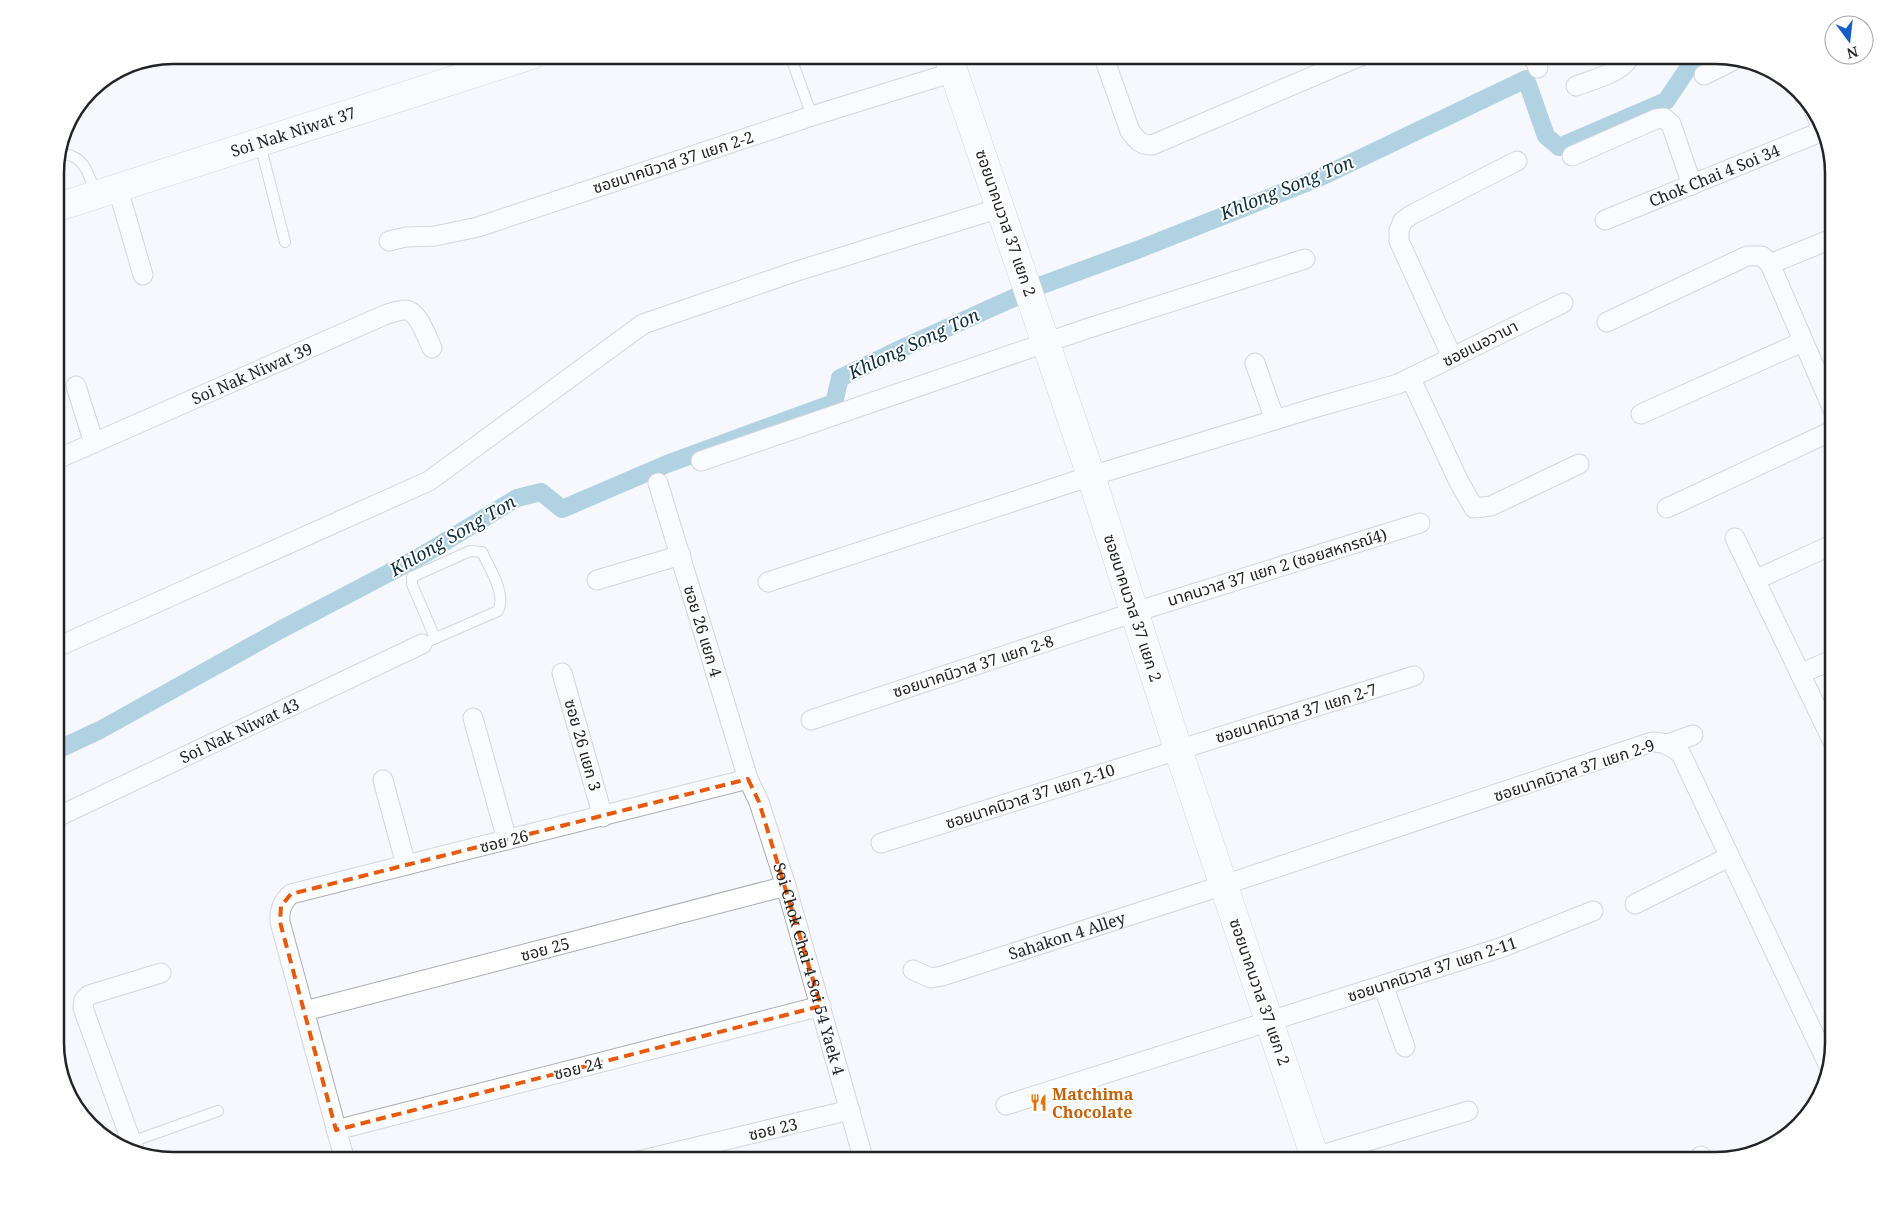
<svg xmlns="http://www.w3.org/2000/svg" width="1889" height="1216" font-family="'Noto Serif','Noto Sans Thai',serif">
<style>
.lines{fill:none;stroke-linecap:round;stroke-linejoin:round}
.canal{stroke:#5ba5c4;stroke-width:18}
.lane-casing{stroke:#aaadb2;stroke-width:12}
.street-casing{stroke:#aaadb2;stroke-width:21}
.secondary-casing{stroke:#aaadb2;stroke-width:29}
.lane{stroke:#fff;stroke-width:10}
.street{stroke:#fff;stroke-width:19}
.secondary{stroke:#fff;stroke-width:28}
.marked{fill:none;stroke:#e8590c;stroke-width:4;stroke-dasharray:10 6;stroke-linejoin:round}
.labels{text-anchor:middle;stroke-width:4;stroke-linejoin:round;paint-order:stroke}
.street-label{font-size:16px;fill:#222325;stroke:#fff}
.food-label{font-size:16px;font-weight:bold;fill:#c56008;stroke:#fff;text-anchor:start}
.water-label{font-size:18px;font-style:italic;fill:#0c2f3d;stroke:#fff}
.rim{fill:none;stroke:#222325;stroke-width:2.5}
</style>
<rect width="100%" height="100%" fill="#f6f8fe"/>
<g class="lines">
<path class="canal" d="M55 751 100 730 280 630 423 555 517 498 541 492 562 509 667 464 828 405 834 403 840 378 896 351 1042 285 1137 250 1319 178 1526 79 1546 136 1559 147 1666 101 1697 55"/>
<defs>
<g id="lane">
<path d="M790 55 812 116"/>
<path d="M260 144 285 242"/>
<path d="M64 154C86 157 89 176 96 195"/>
<path d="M422 644 498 611C507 594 489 568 482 552L470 551 412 577V584L435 638"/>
<path d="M131 1142 218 1111"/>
</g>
<g id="street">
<path d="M1103 55 1130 131C1137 140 1140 145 1152 145L1363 55"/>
<path d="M1533 55 1538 68"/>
<path d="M1704 75 1734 60"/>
<path d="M1576 86C1593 79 1624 73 1630 55"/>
<path d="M1814 110 1822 128"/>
<path d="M1572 156 1656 119 1664 118 1671 124 1692 185"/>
<path d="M118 189 143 275"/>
<path id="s1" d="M1605 220 1823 131"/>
<path d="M389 241 406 237 435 236 478 227 812 116 954 72"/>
<path d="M1770 264 1834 238"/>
<path d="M1607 322 1747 256H1762L1770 264 1834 412"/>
<path d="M1452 357 1399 241V230L1403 221 1411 215 1517 161"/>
<path d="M1255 363 1275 420"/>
<path d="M1411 379 1459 482 1474 508 1491 506 1579 464"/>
<path d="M76 386 94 443"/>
<path d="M1641 414 1802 342"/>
<path id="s2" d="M55 460 387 314C392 313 399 310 404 310 418 309 427 338 432 348"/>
<path d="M701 461 1086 329 1305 259"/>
<path id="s3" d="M658 483 748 779 759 802 786 886 864 1161"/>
<path d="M1667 508 1834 430"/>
<path d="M1735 538 1834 744"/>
<path d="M597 580 681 555"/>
<path d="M1755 580 1834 544"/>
<path d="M768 582 1091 476 1314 408 1398 384 1563 303"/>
<path d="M55 648 429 481 643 324 794 272 1000 208"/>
<path d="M562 673 603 817"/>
<path d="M1800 674 1834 659"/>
<path d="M473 718 507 840"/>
<path d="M811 720 1135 612 1420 523"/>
<path d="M1668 744 1693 735"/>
<path d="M383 780 406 865"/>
<path id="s4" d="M55 818 422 644"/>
<path d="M881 843 1414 676"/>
<path d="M1635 904 1729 857"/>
<path id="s5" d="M913 970 931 978 942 976 1224 885 1652 742C1665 742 1671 746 1681 754L1828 1064"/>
<path d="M1383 985 1405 1047"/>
<path d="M305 1011 786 886"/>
<path d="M1006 1105 1503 947 1593 911"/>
<path d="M336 1130 821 1006"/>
<path d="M134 1149 83 1008 84 1000 89 995 161 973"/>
<path d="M1701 1156 1704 1161"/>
<path d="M345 1161 280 922C279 910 282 902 291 894L748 779"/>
<path d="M638 1161 850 1110"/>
<path d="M1301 1161 1468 1111"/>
</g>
<g id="secondary">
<path d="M948 55 1091 476 1178 749 1316 1161"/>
<path id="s6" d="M55 208 532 55"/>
</g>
</defs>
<use href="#lane" class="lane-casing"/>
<use href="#street" class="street-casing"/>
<use href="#secondary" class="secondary-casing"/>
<use href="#lane" class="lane"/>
<use href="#street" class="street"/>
<use href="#secondary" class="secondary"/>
</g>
<path d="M0 0H1889V1216H0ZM748 779 759 802 821 1006 336 1130 280 922 281 906 291 894Z" fill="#f6f8fe" fill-opacity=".55" fill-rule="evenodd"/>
<path class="marked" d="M748 779 759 802 821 1006 336 1130 280 922 281 906 291 894Z"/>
<defs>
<symbol id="restaurant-bare" viewBox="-9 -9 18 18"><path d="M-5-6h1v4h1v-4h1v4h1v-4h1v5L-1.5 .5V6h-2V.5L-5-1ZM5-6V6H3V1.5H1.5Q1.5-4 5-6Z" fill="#e8710a" stroke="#fff" stroke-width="2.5" paint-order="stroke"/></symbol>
</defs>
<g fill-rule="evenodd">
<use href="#restaurant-bare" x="1026" y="1090" width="25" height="25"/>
</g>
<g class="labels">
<g class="street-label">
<text dy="6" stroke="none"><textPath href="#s6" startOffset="250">Soi Nak Niwat 37</textPath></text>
<text transform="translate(673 162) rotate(-18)" y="6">ซอยนาคนิวาส 37 แยก 2-2</text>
<text dy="6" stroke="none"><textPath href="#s1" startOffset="118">Chok Chai 4 Soi 34</textPath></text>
<text transform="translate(1006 223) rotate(71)" y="6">ซอยนาคนวาส 37 แยก 2</text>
<text transform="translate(1480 343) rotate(-27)" y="6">ซอยเนอวานา</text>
<text dy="6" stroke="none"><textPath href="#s2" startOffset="215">Soi Nak Niwat 39</textPath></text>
<text transform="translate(1277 567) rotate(-17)" y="6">นาคนวาส 37 แยก 2 (ซอยสหกรณ์4)</text>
<text transform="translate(1133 608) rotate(72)" y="6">ซอยนาคนวาส 37 แยก 2</text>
<text transform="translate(703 631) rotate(73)" y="6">ซอย 26 แยก 4</text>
<text transform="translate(973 666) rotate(-18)" y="6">ซอยนาคนิวาส 37 แยก 2-8</text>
<text transform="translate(1296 713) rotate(-17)" y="6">ซอยนาคนิวาส 37 แยก 2-7</text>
<text dy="6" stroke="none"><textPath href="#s4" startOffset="204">Soi Nak Niwat 43</textPath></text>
<text transform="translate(583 745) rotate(74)" y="6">ซอย 26 แยก 3</text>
<text transform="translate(1574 770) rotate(-18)" y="6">ซอยนาคนิวาส 37 แยก 2-9</text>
<text transform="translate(1030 796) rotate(-18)" y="6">ซอยนาคนิวาส 37 แยก 2-10</text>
<text transform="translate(504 841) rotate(-14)" y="6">ซอย 26</text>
<text dy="6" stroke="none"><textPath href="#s5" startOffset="162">Sahakon 4 Alley</textPath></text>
<text transform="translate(545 949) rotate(-15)" y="6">ซอย 25</text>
<text dy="6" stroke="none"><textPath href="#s3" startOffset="509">Soi Chok Chai 4 Soi 54 Yaek 4</textPath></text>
<text transform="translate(1432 969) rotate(-18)" y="6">ซอยนาคนิวาส 37 แยก 2-11</text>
<text transform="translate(1260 992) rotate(71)" y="6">ซอยนาคนวาส 37 แยก 2</text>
<text transform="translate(578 1068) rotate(-14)" y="6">ซอย 24</text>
<text transform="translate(773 1129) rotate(-13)" y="6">ซอย 23</text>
</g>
<g class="food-label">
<text x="1052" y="1100">Matchima<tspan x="1052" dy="18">Chocolate</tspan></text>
</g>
<g class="water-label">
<text transform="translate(1287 188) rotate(-22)" y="6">Khlong Song Ton</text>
<text transform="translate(914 344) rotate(-25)" y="6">Khlong Song Ton</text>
<text transform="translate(453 536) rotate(-30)" y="6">Khlong Song Ton</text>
</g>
</g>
<path d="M0 0H1889V1216H0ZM173 64H1716A109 109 0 0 1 1825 173V1043A109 109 0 0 1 1716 1152H173A109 109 0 0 1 64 1043V173A109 109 0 0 1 173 64Z" fill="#fff" fill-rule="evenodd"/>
<path class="rim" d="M173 64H1716A109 109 0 0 1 1825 173V1043A109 109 0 0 1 1716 1152H173A109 109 0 0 1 64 1043V173A109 109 0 0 1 173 64Z"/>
<g transform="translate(1849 40) rotate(165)"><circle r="24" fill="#ffffff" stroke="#a7a7a8"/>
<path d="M0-4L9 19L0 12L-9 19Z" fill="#145dc8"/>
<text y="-8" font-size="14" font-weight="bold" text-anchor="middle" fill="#222325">N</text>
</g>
</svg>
